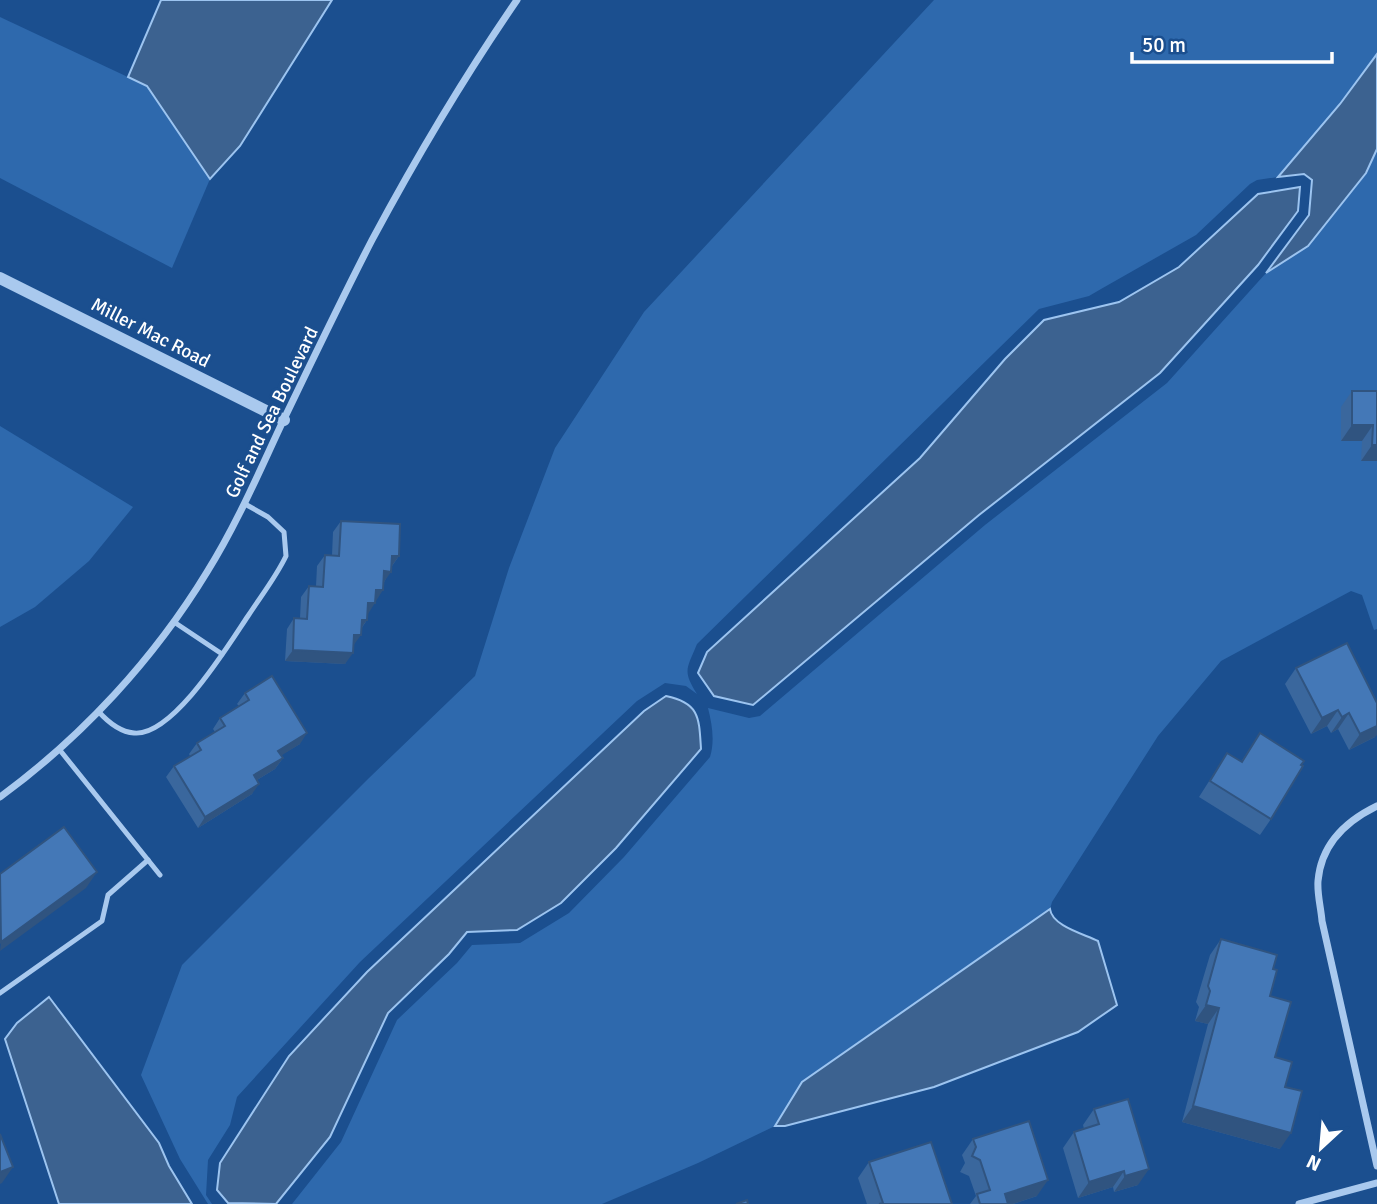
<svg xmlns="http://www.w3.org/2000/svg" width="1377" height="1204" font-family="Signika,sans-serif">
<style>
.green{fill:#2e69ad}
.water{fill:#3c6290;stroke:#9cc4f0;stroke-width:2}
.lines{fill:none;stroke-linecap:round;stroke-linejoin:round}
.service{stroke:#a9c9ee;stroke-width:5}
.minor{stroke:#a9c9ee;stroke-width:7}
.tertiary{stroke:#a9c9ee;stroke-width:12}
.wall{fill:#3a679d}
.shaded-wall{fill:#305480}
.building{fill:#4478b7;stroke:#305480;stroke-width:2}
.labels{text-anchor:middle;stroke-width:6;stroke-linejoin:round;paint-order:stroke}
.street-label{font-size:19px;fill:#fff;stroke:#1b4f8f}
</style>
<rect width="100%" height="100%" fill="#1b4f8f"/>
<g class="green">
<path d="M934 0H1377V54L1340 104 1278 177 1257 180 1250 184 1196 235 1101 289 1089 296 1039 309 697 644C687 669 682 670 697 694L686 686 665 683 637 701 360 962 237 1097 230 1125 208 1160 206 1195 212 1204H208L180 1159 141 1075 182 965 369 778 475 676 509 568 555 448 644 312Z"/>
<path d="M0 17 147 86 210 179 172 268 0 178Z"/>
<path d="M1377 149V629L1374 630 1362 595 1351 591 1221 661 1158 736 1052 902 1050 909 802 1082 775 1126 698 1163 602 1204H292L341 1142 397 1020 457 963 472 945 520 943 569 913 624 857 710 757C715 741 712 724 708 708L749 718 760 716 985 525 1167 383 1266 273 1308 246 1366 173Z"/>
<path d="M0 426 133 507 89 561 35 607 0 627Z"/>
</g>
<g class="water">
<path d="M161 0H332L240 146 210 179 147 86 128 77Z"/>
<path d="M1377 54V149L1366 173 1308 246 1266 273 1309 215 1312 180 1304 174 1278 177 1340 104Z"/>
<path d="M1300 187 1298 211 1258 265 1160 373 979 515 753 705 714 696 698 673 707 652 920 458 1005 359 1044 320 1119 302 1179 267 1258 194Z"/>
<path d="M666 696C700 703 699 718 701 749L616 848 561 903 517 930 467 932 449 954 388 1013 330 1137 276 1204 228 1203 217 1190 220 1163 289 1056 367 972 644 711Z"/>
<path d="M1050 909C1052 926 1084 934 1098 941L1117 1005 1078 1032 934 1087 785 1126H775L802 1082Z"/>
<path d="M49 997 159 1143 169 1166 192 1204H59L5 1039 17 1023Z"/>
</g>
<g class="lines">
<g class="service">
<path d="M174 622 222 654"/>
<path d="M98 711C107 721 120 732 134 733 173 737 229 644 248 616 261 596 276 577 286 556L284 532 268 517 245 504"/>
<path d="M59 749 160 875"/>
<path d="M0 993 102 921 108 895 148 860"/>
</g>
<g class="minor">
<path d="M0 797C82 737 154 659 207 572 237 524 259 472 283 421 312 361 341 300 372 240 416 158 464 77 517 0"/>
<path d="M1377 806C1346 821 1321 845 1318 881 1317 894 1321 908 1322 921L1377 1166"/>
<path d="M1299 1204 1377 1183"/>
</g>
<path class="tertiary" d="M0 278 284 420"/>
</g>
<g class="wall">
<path d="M1352 391H1377V461H1361L1362 441H1341V407Z"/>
<path d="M341 521 399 556 392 566 375 601 367 614V620L361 629 345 664 285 661 287 629 294 618H300L301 597 309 586H316L317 566 325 555H332L333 532Z"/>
<path d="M1347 643 1375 737 1349 750 1338 729 1331 733 1327 726 1311 734 1285 684 1296 668Z"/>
<path d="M245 693 300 744 281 755 283 758 275 769 257 780 252 794 198 828 166 777 174 766 190 756 189 754 197 743 215 732 213 729 220 718 239 706 237 704Z"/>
<path d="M1260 733 1271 819 1260 835 1199 797 1227 753 1241 762Z"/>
<path d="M1221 939 1273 969 1270 996 1275 1057 1285 1087 1280 1149 1182 1122 1208 1024 1195 1021 1199 1007 1196 1002 1210 955Z"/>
<path d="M1094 1109 1138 1185 1114 1192 1113 1187 1078 1198 1063 1148 1074 1132 1084 1129 1083 1125Z"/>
<path d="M973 1139 1037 1196 1013 1204H970L976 1196 969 1176 960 1172 965 1163 962 1155Z"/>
<path d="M869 1162 952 1204H867L858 1178Z"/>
</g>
<g class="shaded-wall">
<path d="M1352 425H1373L1362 441H1341Z"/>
<path d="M1372 445H1377V461H1361Z"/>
<path d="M392 556H399L391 567Z"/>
<path d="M384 571 391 572 384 582Z"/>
<path d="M376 590H383L376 601Z"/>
<path d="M368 603H375L368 614Z"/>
<path d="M362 620H367L359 631Z"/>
<path d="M354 635H361L353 646Z"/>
<path d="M293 650 353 653 345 664 285 661Z"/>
<path d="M1338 710 1327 726 1311 734 1322 718Z"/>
<path d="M1349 713 1338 729 1331 733 1342 717Z"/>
<path d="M1377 726V735L1375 737 1349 750 1360 734Z"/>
<path d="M307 733 300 744 271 762 278 751Z"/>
<path d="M283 758 275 769 247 786 254 775Z"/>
<path d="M259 784 252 794 198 828 205 817Z"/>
<path d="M97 872 86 888 0 951 1 942Z"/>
<path d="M1206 1005 1219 1008 1208 1024 1195 1021Z"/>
<path d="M1193 1106 1291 1133 1280 1149 1182 1122Z"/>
<path d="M13 1167 2 1183 0 1184V1172Z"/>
<path d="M1149 1169 1138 1185 1114 1192 1125 1176Z"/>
<path d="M1124 1171 1113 1187 1078 1198 1089 1182Z"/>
<path d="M1048 1180 1037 1196 1013 1204H999L1005 1194Z"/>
</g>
<g class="building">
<path d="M1352 391H1377V445H1372L1373 425H1352Z"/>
<path d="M341 521 400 524 399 556H392L391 572 384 571 383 590H376L375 603H368L367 620H362L361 635H354L353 653 293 650 294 618 307 619 309 586 323 587 325 555 339 556Z"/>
<path d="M1347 643 1377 703V726L1360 734 1349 713 1342 717 1338 710 1322 718 1296 668Z"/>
<path d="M272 676 307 733 278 751 283 758 254 775 259 784 205 817 174 766 201 750 197 743 225 726 220 718 249 700 245 693Z"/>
<path d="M1260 733 1304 761 1301 765 1303 766 1271 819 1210 781 1227 753 1242 762Z"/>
<path d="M64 827 97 872 1 942 0 874Z"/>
<path d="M1221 939 1277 955 1273 969 1277 970 1270 996 1291 1002 1275 1057 1292 1062 1285 1087 1302 1091 1291 1133 1193 1106 1219 1008 1206 1005 1210 991 1208 986Z"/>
<path d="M1128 1099 1149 1169 1125 1176 1124 1171 1089 1182 1074 1132 1099 1124 1094 1109Z"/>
<path d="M1029 1121 1048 1180 1005 1194 1008 1204H980L977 1194 990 1190 980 1160 972 1156 976 1147 973 1139Z"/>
<path d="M0 1134 13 1167 0 1172Z"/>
<path d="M931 1142 952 1204H879L883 1203 869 1162Z"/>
<path d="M747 1200 748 1204H736Z"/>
</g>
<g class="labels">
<g class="street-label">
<text transform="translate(151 332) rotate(27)" y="7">Miller Mac Road</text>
<text transform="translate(271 412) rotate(-64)" y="7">Golf and Sea Boulevard</text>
</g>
</g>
<g transform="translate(1321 1148) rotate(206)" stroke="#1b4f8f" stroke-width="5" paint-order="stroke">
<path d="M0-5L12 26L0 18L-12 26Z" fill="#ffffff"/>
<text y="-10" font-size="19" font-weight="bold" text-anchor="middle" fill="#ffffff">N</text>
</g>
<path d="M1132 52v10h200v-10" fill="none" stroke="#ffffff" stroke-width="3.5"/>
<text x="1142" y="52" font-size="21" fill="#ffffff" stroke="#1b4f8f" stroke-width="5" paint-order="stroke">50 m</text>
</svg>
